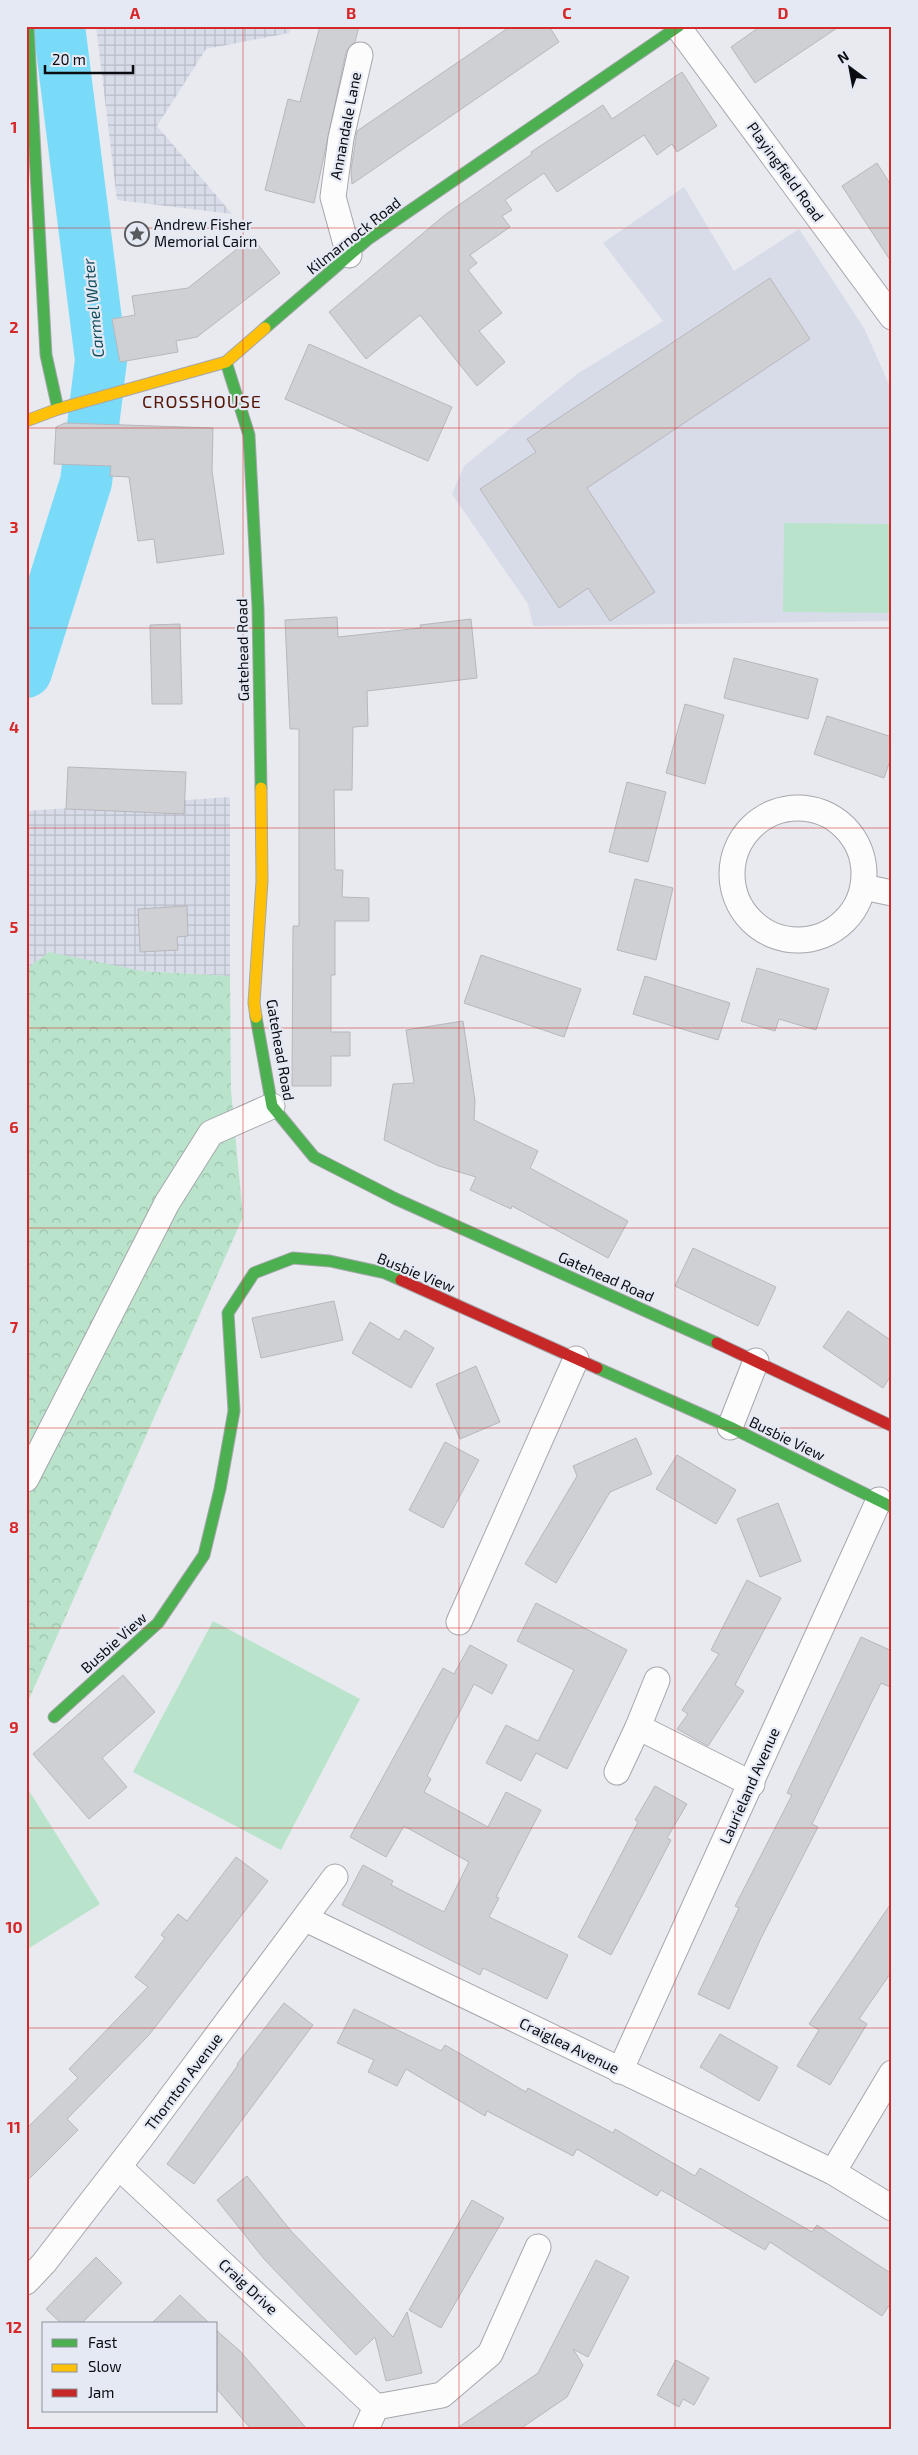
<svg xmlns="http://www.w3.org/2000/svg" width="918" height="2455" font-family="'Exo 2',sans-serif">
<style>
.built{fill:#d8dce9}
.industrial{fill:url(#industrial-grid)}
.forest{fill:url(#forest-crowns)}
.park{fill:#b9e4cb}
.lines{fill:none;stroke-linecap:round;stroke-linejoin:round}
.river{stroke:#7adbf8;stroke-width:52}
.building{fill:#cfd0d4;stroke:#b7b7bc}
.street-casing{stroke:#a5a7ab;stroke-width:27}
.fast-casing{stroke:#a5a7ab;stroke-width:13}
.slow-casing{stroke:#a5a7ab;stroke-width:13}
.jam-casing{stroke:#a5a7ab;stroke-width:13}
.street{stroke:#fcfcfd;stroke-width:25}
.fast{stroke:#4caf50;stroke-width:11}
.slow{stroke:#ffc107;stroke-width:11}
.jam{stroke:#c62828;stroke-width:11}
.grid{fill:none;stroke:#d62828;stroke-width:1;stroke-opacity:0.55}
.labels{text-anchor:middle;stroke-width:4.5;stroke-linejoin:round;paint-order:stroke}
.street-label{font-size:15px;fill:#0b0c10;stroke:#e4e9f4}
.poi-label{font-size:15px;fill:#0b0c10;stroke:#e4e9f4;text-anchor:start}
.water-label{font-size:16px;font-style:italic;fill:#114c5c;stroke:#e4e9f4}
.quarter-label{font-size:18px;letter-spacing:1px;fill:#561503;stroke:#e4e9f4}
.neatline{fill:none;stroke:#d62828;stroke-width:2}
.grid-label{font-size:16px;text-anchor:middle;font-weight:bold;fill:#d62828}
</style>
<defs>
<pattern id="industrial-grid" width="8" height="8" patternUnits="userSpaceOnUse" patternTransform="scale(1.25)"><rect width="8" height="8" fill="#d8dce9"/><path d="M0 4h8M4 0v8" fill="none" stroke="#b8bcc7"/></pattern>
<pattern id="forest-crowns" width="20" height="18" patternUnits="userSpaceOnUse" patternTransform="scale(1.25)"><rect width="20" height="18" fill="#b9e4cb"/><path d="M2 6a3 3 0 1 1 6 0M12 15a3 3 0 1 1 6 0" fill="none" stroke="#9ec2ad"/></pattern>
</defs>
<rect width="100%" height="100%" fill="#e8eaf0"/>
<path class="built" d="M684 187 734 271 799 229 864 328 892 391V621L533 626 528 604 452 494 464 466 577 374 663 321 603 243Z"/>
<g class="industrial">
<path d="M96 26H292L289 33 206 49 157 126 232 214 117 200Z"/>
<path d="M230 797V976L142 971 26 1036V811Z"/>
</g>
<path class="forest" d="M49 952 142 971 230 976 231 1090 243 1217 26 1706V969Z"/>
<g class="park">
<path d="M784 523 892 524V613L783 612Z"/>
<path d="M213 1621 360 1699 281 1850 133 1772Z"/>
<path d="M26 1786 100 1904 26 1950Z"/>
</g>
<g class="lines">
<path class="river" d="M26 672 86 482 101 360 59 26"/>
</g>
<g class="building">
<path d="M320 26H359L355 42 346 52 314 203 265 190 288 99 300 102Z"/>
<path d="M511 26H549L559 42 352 184 351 170 357 131Z"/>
<path d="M761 26H840L755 83 731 47Z"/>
<path d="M682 72 717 126 677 152 672 144 657 155 644 135 557 192 544 173 505 200 512 210 502 216 510 227 470 255 477 263 468 270 502 313 479 331 505 362 477 386 420 315 366 359 329 312 446 214 532 154 531 152 603 105 612 119Z"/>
<path d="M877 163 892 187V263L842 186Z"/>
<path d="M252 237 280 273 197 337 176 341 178 352 120 362 112 319 135 315 132 296 188 288Z"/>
<path d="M770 278 810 339 587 488 655 592 610 621 588 588 559 608 480 489 536 452 527 439Z"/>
<path d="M309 344 452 407 428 461 285 399Z"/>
<path d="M65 423 213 428 212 471 224 554 157 563 154 539 138 541 129 477 110 476 111 466 54 464 56 427Z"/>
<path d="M337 617 338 637 421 628 420 625 471 619 477 678 367 691 368 726 353 727 352 790H334L335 870H343L342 897 369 898V921H335V975H331V1032H350V1056H331V1086H292L293 926H299V729H290L285 620Z"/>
<path d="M180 624 182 704H152L150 625Z"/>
<path d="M734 658 818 679 808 719 724 698Z"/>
<path d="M685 704 724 715 705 784 666 773Z"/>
<path d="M827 716 892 737V755L884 778 814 754Z"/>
<path d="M68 767 186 772 184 814 66 809Z"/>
<path d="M627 782 666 792 648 862 609 852Z"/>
<path d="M635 879 673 888 656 960 617 950Z"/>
<path d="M187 906 188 936 177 937 178 950 140 952 138 909Z"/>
<path d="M481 955 581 989 564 1037 464 1003Z"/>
<path d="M757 968 829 989 816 1030 779 1019 775 1031 741 1021Z"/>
<path d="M645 976 730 1003 718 1040 633 1014Z"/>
<path d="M463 1021 475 1101 474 1120 538 1151 530 1168 628 1221 608 1258 512 1206 511 1209 470 1190 476 1177 439 1166 384 1140 393 1084 414 1083 406 1030Z"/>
<path d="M693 1248 776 1287 758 1326 675 1286Z"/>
<path d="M334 1301 343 1340 261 1358 252 1318Z"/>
<path d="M848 1311 892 1341V1374L883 1388 823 1347Z"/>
<path d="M370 1322 399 1340 405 1330 434 1348 411 1388 352 1353Z"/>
<path d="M476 1366 500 1422 460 1439 436 1384Z"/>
<path d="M636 1438 652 1474 610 1492 556 1583 525 1564 577 1476 573 1466Z"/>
<path d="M445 1442 479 1460 443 1528 409 1510Z"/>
<path d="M677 1455 736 1490 716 1524 656 1489Z"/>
<path d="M778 1503 801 1561 760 1577 737 1519Z"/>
<path d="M747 1580 781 1598 735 1685 744 1691 708 1746 677 1729 688 1714 682 1710 719 1654 711 1650Z"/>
<path d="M536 1603 627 1650 567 1769 536 1753 521 1781 486 1763 506 1725 538 1741 574 1670 517 1641Z"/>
<path d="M861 1637 892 1651V1688L881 1683 812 1824 818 1827 761 1938 729 2009 698 1994 739 1908 735 1906 792 1795 787 1793Z"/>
<path d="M470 1645 507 1665 492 1694 474 1684 427 1776 431 1779 424 1792 488 1827 506 1792 541 1810 496 1897 499 1898 489 1917 568 1955 547 1999 483 1968 480 1975 342 1905 363 1865 393 1881 391 1885 444 1912 469 1862 404 1826 386 1857 350 1837 443 1668 454 1674Z"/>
<path d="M123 1675 155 1712 102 1758 127 1787 89 1819 33 1754Z"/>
<path d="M655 1786 687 1804 667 1838 671 1840 611 1955 578 1937 638 1822 635 1820Z"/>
<path d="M236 1857 268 1881 149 2035 67 2119 78 2130 26 2182V2129L78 2078 69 2069 148 1987 135 1977 165 1938 161 1935 178 1914 187 1921Z"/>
<path d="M892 1902V1971L859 2019 867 2024 830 2085 797 2066 819 2030 809 2024Z"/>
<path d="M284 2003 313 2025 194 2184 167 2164 238 2065 237 2064Z"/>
<path d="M354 2009 441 2051 445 2045 526 2092 528 2088 613 2133 615 2129 695 2176 700 2168 812 2232 817 2225 892 2274V2301L882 2316 770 2242 765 2250 661 2190 657 2196 577 2149 573 2156 487 2111 485 2116 406 2069 397 2086 368 2072 374 2060 337 2043Z"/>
<path d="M720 2034 778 2067 759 2101 700 2067Z"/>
<path d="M247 2176 291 2231 393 2337 407 2312 422 2373 386 2381 375 2337 356 2355 264 2259 217 2200Z"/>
<path d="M472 2200 504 2218 441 2328 409 2310Z"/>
<path d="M96 2257 122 2283 81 2324H62L46 2309Z"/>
<path d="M596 2260 629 2277 588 2357 573 2349 583 2365 567 2397 520 2429H456L538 2373Z"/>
<path d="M180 2295 210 2324H151Z"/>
<path d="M216 2330 240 2351 307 2429H251L216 2388Z"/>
<path d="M676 2360 709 2378 694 2405 683 2399 679 2407 657 2395Z"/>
</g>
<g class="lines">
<defs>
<g id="street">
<path d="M678 27 892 317"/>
<path d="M349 255 333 197 341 138 360 55"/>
<circle cx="798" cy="874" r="66"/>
<path d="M863 887 892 893"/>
<path d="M730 1427 756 1361"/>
<path d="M26 1479 167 1203 211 1133 272 1106"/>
<path d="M459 1622 576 1359"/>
<path d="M638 1727 752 1784"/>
<path d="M617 1772 638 1727 657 1680"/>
<path d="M306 1919 833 2172 892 2208"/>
<path d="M620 2071 879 1500"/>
<path d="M119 2167 376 2407 442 2395 490 2354 538 2247"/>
<path d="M833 2172 892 2073"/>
<path d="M26 2282 44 2263 140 2139 335 1877"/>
<path d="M366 2429 376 2407"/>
</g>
<g id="fast">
<path d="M28 26 46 355 58 409"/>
<path d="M265 328 367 240 679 26"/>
<path d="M226 362 249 435 258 608 261 788"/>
<path d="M256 1017 272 1106 314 1157 396 1199 717 1343"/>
<path d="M597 1368 730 1427 892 1507"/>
<path d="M54 1717 158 1623 204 1555 220 1489 234 1411 228 1313 254 1273 293 1258 330 1261 385 1273 401 1280"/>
</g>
<g id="slow">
<path d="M26 421 58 409 226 362 265 328"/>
<path d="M256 1017 254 1003 262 881 261 788"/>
</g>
<g id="jam">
<path d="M401 1280 597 1368"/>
<path d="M717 1343 892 1426"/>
</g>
</defs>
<use href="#street" class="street-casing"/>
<use href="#fast" class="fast-casing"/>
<use href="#slow" class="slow-casing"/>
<use href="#jam" class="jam-casing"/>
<use href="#street" class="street"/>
<use href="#fast" class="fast"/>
<use href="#slow" class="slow"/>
<use href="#jam" class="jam"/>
</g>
<path class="grid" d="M243 26V2429M459 26V2429M675 26V2429M26 228H892M26 428H892M26 628H892M26 828H892M26 1028H892M26 1228H892M26 1428H892M26 1628H892M26 1828H892M26 2028H892M26 2228H892"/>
<defs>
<symbol id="sight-ring" viewBox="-11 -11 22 22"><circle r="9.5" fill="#e4e9f4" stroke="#585a5e" stroke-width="1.5"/><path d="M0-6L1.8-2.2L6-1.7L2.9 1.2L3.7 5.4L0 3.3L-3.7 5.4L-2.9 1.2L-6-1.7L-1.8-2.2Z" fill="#585a5e"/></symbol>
</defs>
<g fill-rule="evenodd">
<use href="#sight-ring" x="123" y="220" width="28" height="28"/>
</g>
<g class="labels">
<g class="street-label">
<text transform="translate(346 126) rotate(-79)" y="5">Annandale Lane</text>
<text transform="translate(785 172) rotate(54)" y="5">Playingfield Road</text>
<text transform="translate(354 236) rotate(-38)" y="5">Kilmarnock Road</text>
<text transform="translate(243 650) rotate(-91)" y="5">Gatehead Road</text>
<text transform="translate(280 1050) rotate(80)" y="5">Gatehead Road</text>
<text transform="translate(416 1273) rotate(22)" y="5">Busbie View</text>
<text transform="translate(606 1277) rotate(24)" y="5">Gatehead Road</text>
<text transform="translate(787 1439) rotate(26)" y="5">Busbie View</text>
<text transform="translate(114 1643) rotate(-42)" y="5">Busbie View</text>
<text transform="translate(750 1786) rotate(-66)" y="5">Laurieland Avenue</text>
<text transform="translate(569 2046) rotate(26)" y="5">Craiglea Avenue</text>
<text transform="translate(184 2082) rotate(-53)" y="5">Thornton Avenue</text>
<text transform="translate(248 2287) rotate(43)" y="5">Craig Drive</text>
</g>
<g class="poi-label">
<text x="154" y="230">Andrew Fisher<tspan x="154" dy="17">Memorial Cairn</tspan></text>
</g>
<g class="water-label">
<text transform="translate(93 308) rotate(-96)" y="6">Carmel Water</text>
</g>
<g class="quarter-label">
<text x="202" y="408">CROSSHOUSE</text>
</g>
</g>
<rect width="918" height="2455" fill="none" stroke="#e4e9f4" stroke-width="55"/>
<rect x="42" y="2322" width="175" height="90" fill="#e4e9f4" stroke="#8d9199"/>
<rect x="52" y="2339" width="25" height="8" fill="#4caf50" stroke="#8d9199"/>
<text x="88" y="2348" font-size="15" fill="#0b0c10">Fast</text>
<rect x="52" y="2364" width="25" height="8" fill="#ffc107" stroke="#8d9199"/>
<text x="88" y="2372" font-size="15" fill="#0b0c10">Slow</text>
<rect x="52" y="2389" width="25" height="8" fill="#c62828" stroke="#8d9199"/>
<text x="88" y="2398" font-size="15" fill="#0b0c10">Jam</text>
<g transform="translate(850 68) rotate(328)" stroke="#e4e9f4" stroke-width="4" paint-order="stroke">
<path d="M0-4L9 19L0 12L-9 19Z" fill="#0b0c10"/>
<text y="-8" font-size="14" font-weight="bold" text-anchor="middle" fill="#0b0c10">N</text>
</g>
<path d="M45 65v8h88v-8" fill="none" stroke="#0b0c10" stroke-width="2.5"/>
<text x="52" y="65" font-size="15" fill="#0b0c10" stroke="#e4e9f4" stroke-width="4" paint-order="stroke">20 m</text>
<rect x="28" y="28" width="862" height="2400" class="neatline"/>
<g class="grid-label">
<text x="135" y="19">A</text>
<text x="351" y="19">B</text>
<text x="567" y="19">C</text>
<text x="783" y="19">D</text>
<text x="14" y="133">1</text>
<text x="14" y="333">2</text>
<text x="14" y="533">3</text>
<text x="14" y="733">4</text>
<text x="14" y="933">5</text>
<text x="14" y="1133">6</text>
<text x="14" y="1333">7</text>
<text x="14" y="1533">8</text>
<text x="14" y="1733">9</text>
<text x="14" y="1933">10</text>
<text x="14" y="2133">11</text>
<text x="14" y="2333">12</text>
</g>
</svg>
